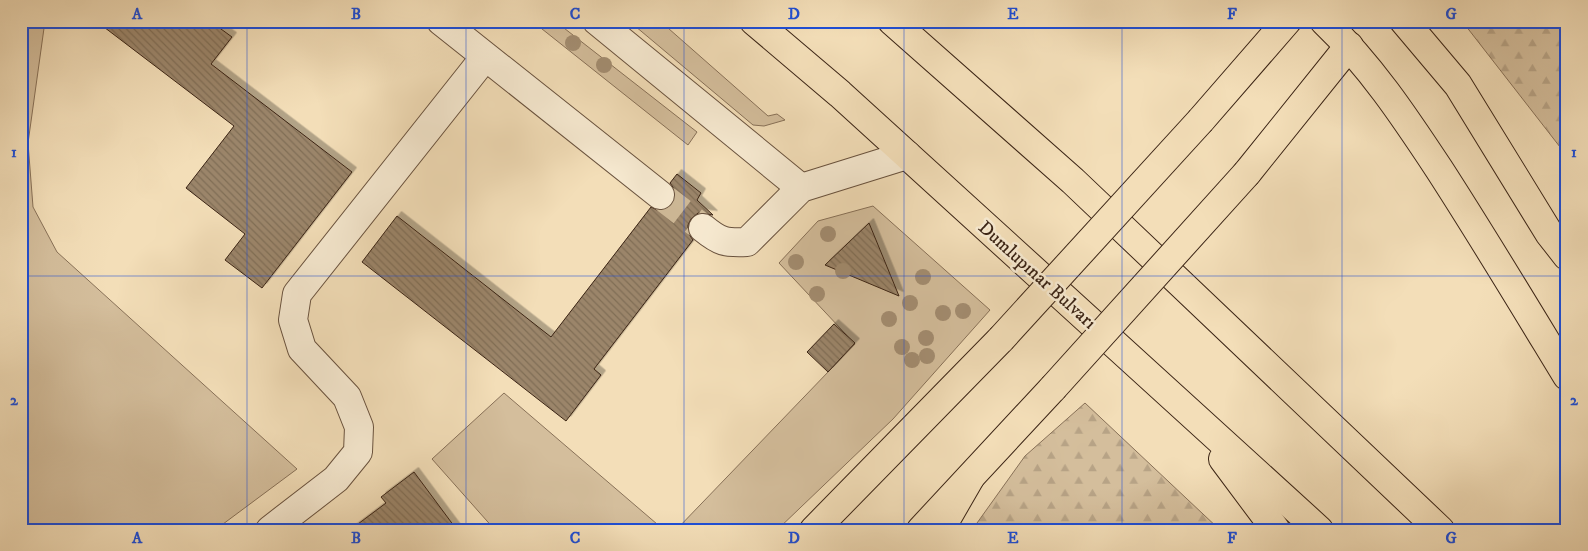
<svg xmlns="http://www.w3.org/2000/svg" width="1588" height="551" font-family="'IM FELL DW Pica',serif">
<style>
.green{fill:#d4be9c;stroke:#887158}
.forest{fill:url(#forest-firs);stroke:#887158}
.building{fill:url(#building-back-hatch);stroke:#3b2415;filter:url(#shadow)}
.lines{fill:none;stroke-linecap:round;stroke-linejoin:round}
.minor-tunnel{stroke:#ceb997;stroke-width:28;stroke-dasharray:28 14;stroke-linecap:butt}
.minor-casing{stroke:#69523e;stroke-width:30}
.major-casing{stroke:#3b2415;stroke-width:30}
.highway-casing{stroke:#3b2415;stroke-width:30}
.minor{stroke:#f7ead1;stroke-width:28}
.major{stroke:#f3deb8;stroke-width:28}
.highway{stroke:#f3deb8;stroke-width:28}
.major-bridge-casing{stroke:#3b2415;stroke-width:30;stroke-linecap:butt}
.major-bridge{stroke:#f3deb8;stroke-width:28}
.tree{fill:#a38d71}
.grid{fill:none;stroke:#1d4ed8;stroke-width:1;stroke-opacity:0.55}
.labels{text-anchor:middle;stroke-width:5;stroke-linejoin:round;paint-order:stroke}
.street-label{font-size:19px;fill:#3b2415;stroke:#f7ead1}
.neatline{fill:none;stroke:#1d4ed8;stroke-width:2}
.grid-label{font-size:16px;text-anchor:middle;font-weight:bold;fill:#1d4ed8}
</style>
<defs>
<pattern id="forest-firs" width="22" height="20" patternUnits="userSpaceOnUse" patternTransform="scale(1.25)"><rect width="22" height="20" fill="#d4be9c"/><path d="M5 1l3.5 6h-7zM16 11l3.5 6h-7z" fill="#b7a386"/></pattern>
<pattern id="building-back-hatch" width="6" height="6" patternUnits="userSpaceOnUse" patternTransform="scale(1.25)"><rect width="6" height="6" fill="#9b856a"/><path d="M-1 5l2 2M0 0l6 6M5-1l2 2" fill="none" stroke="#806d56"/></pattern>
<filter id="shadow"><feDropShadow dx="4.5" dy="-4.5" stdDeviation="0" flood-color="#0004"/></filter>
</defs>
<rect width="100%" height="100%" fill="#f3deb8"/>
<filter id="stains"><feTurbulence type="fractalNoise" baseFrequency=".004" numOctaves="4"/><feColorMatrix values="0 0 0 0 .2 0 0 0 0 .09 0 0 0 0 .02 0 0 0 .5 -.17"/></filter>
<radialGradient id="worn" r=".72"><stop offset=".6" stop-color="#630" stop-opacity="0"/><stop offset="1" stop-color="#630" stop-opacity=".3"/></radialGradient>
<g class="green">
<path d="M21 21H45L28 143 33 207 57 252 297 469 215 530H21Z"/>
<path d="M532 21H555L697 132 688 145Z"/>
<path d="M629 21H660L768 116 777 114 785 120 764 126 753 125Z"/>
<path d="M873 206 990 310 893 419 777 530H676L855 344 779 263 818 221Z"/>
<path d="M504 393 664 530H495L432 459Z"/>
</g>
<g class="forest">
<path d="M1462 21H1567V156Z"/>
<path d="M1085 403 1220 530H972L1025 456Z"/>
</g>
<g class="building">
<path d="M96 21H210L232 37 211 64 352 172 262 288 225 260 245 234 186 188 234 126Z"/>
<path d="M677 174 701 193 697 200 713 215 698 213 691 219 688 225V233L693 240 594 369 601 375 566 421 362 262 397 216 551 337 651 207 657 210H665L672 204 675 198V190L670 183Z"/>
<path d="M869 223 899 296 825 265Z"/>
<path d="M834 324 855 343 828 372 807 352Z"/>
<path d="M414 472 457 530H350L386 503 381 497Z"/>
</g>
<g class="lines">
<path class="minor-tunnel" d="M660 195 703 228"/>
<defs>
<g id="minor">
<path d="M441 21 660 195"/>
<path d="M597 21 801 188"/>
<path d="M703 228C720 242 725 243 747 242L801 188 907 155"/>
<path d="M270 530 336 479 358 452 359 427 347 397 302 349 293 320 297 294 485 57"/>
</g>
<g id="major">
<path d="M1324 21C1370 65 1404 116 1439 169 1483 237 1525 307 1567 376"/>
<path d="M1404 21 1458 85 1549 233 1567 256"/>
<path d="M1201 120 1287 21"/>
<path d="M1247 173 1349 46"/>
<path d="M814 530 1001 339"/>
<path d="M921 530 1053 388"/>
</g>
<g id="highway">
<path d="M754 21 840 94 1319 530"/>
<path d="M892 21 1073 181 1440 530"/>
<path d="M1223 459 1276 530"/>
<path d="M940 530 970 478"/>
</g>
</defs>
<use href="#minor" class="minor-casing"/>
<use href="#major" class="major-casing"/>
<use href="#highway" class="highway-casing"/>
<use href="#minor" class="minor"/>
<use href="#major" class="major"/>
<use href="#highway" class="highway"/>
<defs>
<g id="major-bridge">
<path d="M1001 339 1201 120"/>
<path d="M1053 388 1247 173"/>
</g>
</defs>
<use href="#major-bridge" class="major-bridge-casing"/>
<use href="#major-bridge" class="major-bridge"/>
</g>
<g class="tree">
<circle cx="573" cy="43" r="8"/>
<circle cx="604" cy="65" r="8"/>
<circle cx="828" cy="234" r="8"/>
<circle cx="796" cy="262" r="8"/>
<circle cx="843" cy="271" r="8"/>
<circle cx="923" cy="277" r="8"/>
<circle cx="817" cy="294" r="8"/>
<circle cx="910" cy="303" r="8"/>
<circle cx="963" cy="311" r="8"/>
<circle cx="943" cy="313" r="8"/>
<circle cx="889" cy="319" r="8"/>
<circle cx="926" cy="338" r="8"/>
<circle cx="902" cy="347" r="8"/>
<circle cx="927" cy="356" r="8"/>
<circle cx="912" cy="360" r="8"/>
</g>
<path class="grid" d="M247 21V530M466 21V530M684 21V530M904 21V530M1122 21V530M1342 21V530M21 276H1567"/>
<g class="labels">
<g class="street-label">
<text transform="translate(1038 274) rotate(42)" y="7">Dumlupınar Bulvarı</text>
</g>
</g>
<rect width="1588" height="551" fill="none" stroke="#f3deb8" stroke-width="55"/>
<rect x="28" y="28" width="1532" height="496" class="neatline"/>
<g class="grid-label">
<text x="137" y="19">A</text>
<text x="356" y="19">B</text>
<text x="575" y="19">C</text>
<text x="794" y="19">D</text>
<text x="1013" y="19">E</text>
<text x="1232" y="19">F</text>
<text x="1451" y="19">G</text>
<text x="14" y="157">1</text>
<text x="1574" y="157">1</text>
<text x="14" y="405">2</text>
<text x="1574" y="405">2</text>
<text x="137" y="543">A</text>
<text x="356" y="543">B</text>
<text x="575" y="543">C</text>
<text x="794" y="543">D</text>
<text x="1013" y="543">E</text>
<text x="1232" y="543">F</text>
<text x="1451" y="543">G</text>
</g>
<rect width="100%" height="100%" filter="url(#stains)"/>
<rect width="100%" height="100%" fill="url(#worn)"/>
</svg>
